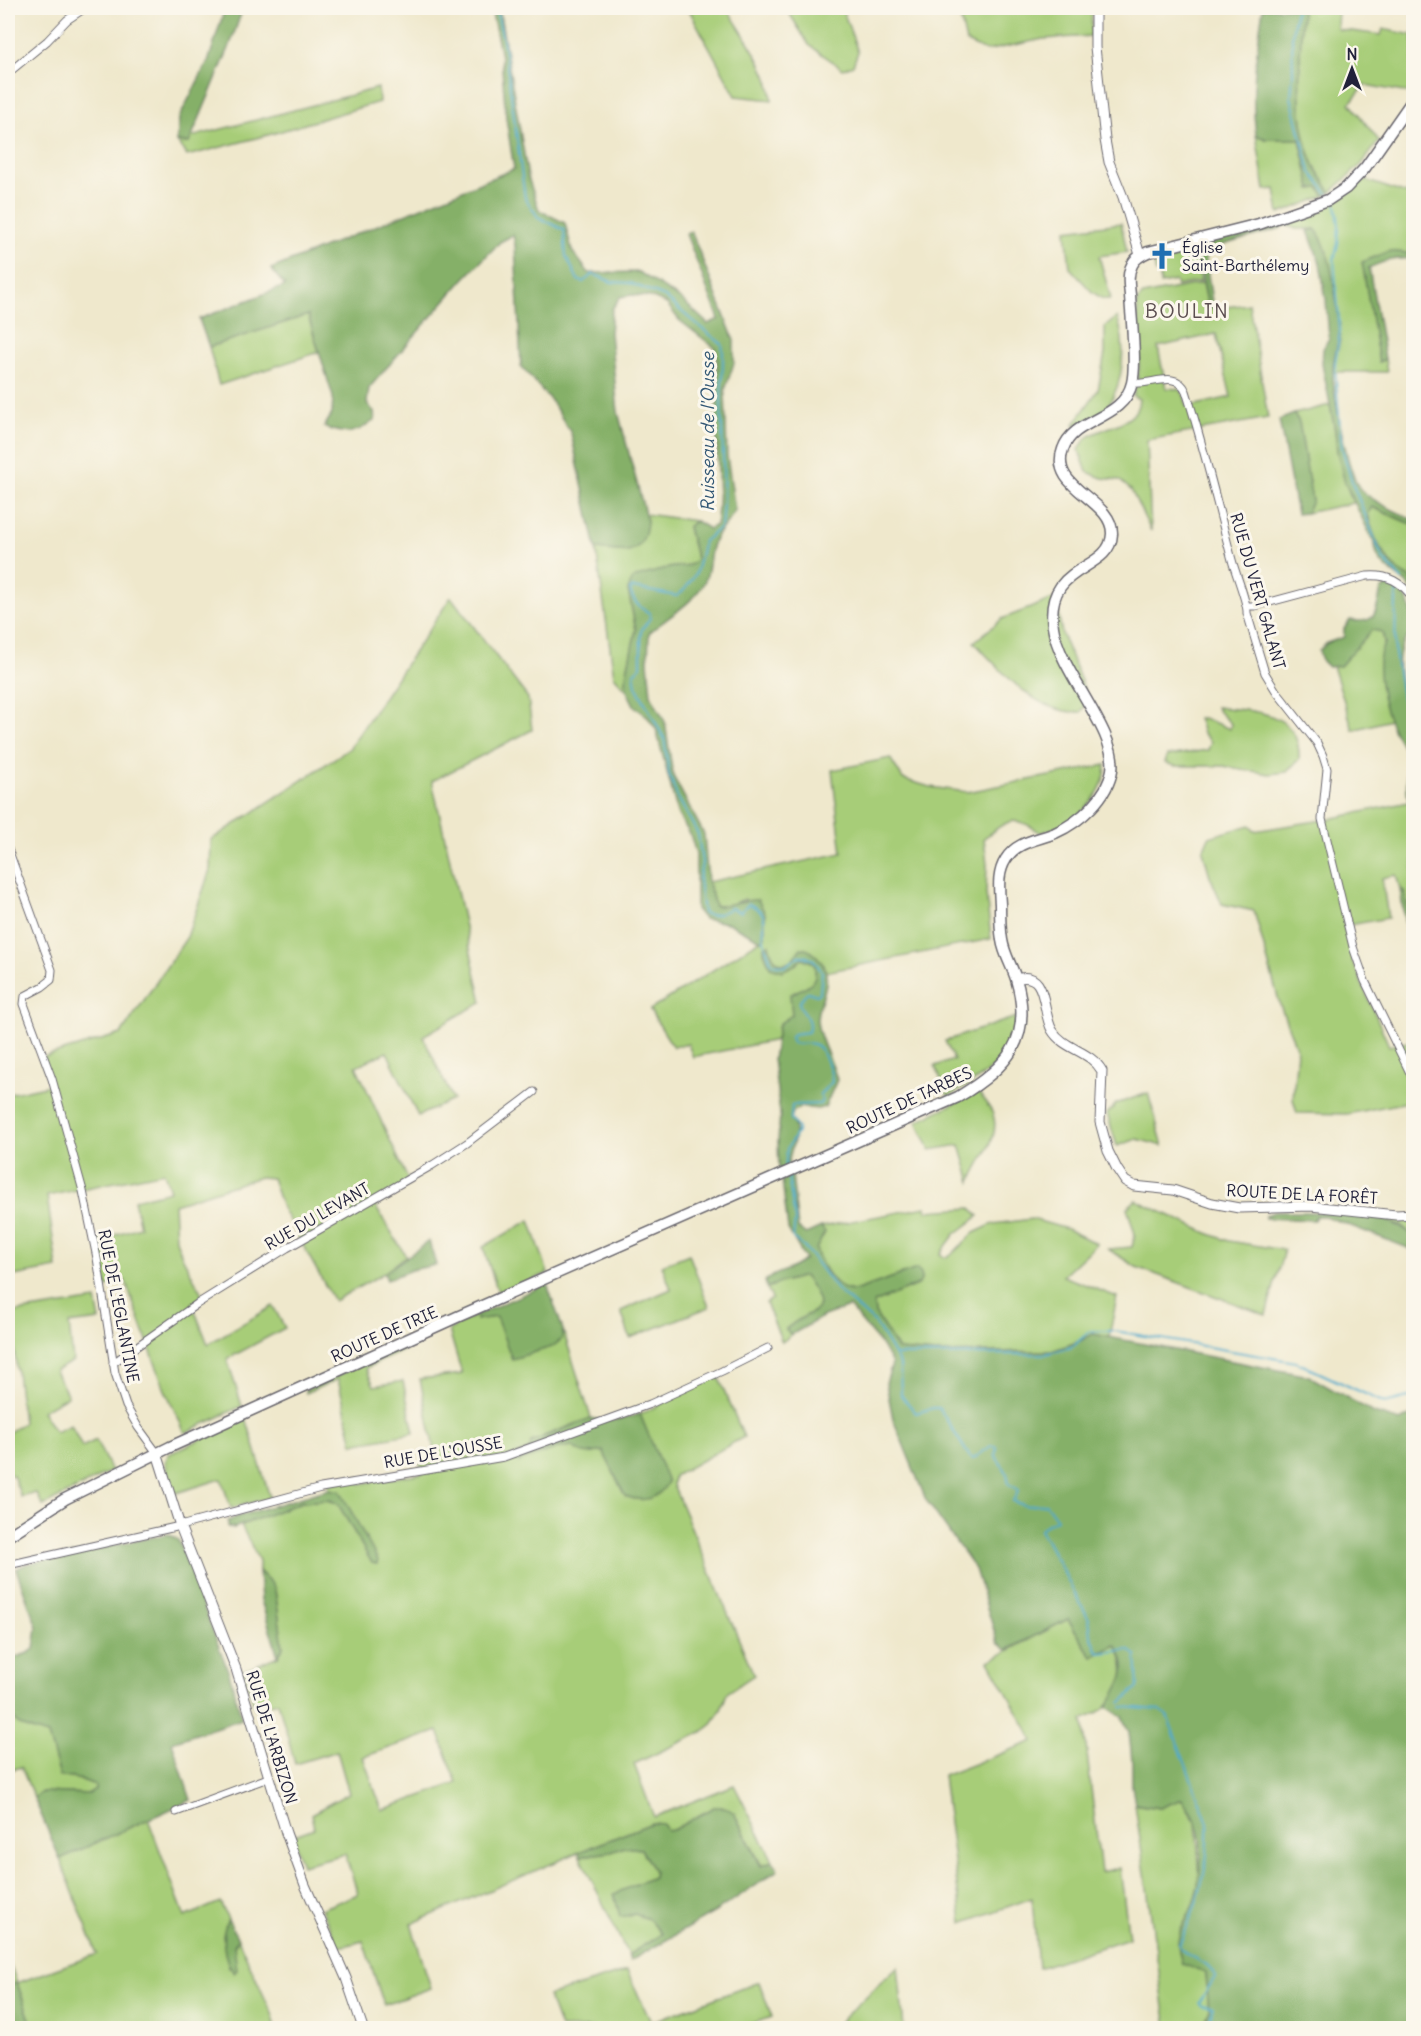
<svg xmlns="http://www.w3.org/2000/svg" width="1421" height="2036" font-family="Delius,sans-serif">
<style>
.green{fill:#a7cd78;stroke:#64785a;stroke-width:1.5;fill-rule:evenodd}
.forest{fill:#85b068;stroke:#546952;stroke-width:1.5}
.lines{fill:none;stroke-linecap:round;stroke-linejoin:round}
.stream{stroke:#4daacc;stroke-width:2}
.street-casing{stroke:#6a676e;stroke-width:9}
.secondary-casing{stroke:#6a676e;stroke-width:11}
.primary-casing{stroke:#6a676e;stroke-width:13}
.street{stroke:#fff;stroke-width:7}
.secondary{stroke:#fff;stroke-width:9}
.primary{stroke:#fff;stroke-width:10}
.labels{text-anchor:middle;stroke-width:6;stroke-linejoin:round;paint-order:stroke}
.poi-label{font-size:16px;fill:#22223b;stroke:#fbf7ec;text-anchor:start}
.street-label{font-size:16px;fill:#22223b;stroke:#fbf7ec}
.water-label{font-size:18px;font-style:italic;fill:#335875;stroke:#fbf7ec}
.quarter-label{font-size:20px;letter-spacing:1.5px;fill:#5c4f51;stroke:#fbf7ec}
</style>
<rect width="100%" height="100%" fill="#fbf7ec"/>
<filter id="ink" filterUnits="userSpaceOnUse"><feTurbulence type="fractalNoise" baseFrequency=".0167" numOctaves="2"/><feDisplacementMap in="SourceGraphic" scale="12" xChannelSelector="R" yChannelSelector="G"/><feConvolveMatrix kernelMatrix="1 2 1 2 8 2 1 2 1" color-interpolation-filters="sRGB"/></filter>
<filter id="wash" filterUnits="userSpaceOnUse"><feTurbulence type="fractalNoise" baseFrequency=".008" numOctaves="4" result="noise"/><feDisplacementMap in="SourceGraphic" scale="24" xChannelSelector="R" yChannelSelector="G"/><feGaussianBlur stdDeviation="1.35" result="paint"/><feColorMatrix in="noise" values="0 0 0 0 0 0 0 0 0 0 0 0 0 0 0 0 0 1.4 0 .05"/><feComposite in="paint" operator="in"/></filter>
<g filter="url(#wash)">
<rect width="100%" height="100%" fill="#efe8cc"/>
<g class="green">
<path d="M688 8H727C742 34 771 71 772 100L736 96Z"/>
<path d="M786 8H842L858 52 853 65 843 69 809 45Z"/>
<path d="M958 8H1092L1091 36 1043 39 986 51 966 42Z"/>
<path d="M1302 8H1338L1337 29 1381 35 1383 29 1413 35V87L1409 93 1365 85 1350 103 1379 141 1362 164 1331 192C1326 183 1318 174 1314 165 1292 116 1301 58 1302 8Z"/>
<path d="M378 88 379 102 268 135 187 156 177 142 189 143 191 137Z"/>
<path d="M1256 135 1266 139H1300L1311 189 1319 188 1325 196 1279 214 1275 189 1265 190Z"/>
<path d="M1362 179 1413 196V254L1410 253 1363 263 1379 362 1385 359 1387 372H1333C1334 361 1338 351 1340 340 1342 321 1328 242 1315 229H1296L1281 223 1326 205 1345 196Z"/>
<path d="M1121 223 1127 252 1099 256 1111 299H1103L1092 292 1070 268 1066 230Z"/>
<path d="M1193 251 1201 281 1177 286 1175 281 1161 284 1159 273H1156L1154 262 1173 257 1172 255Z"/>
<path d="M1203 283 1208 307 1210 309 1249 304 1268 418 1147 440 1151 531 1131 490 1119 480 1102 478 1087 472 1079 450C1081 446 1084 440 1087 438 1104 425 1138 426 1139 399L1133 396C1144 366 1138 333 1137 301L1143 295ZM1216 334 1231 397 1187 407 1184 395 1179 389 1166 388 1158 347Z"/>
<path d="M308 315 319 352 219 385 209 347Z"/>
<path d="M1117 317C1127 345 1124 383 1107 407 1101 416 1084 421 1075 426L1074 424 1098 390 1105 353V327Z"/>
<path d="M1330 405C1337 439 1340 471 1353 503L1306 513 1312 501 1299 422 1294 414Z"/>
<path d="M1372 507 1413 525V580C1388 568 1373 541 1368 514Z"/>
<path d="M645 514 696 521 688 527C690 539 695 548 696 561L690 565 668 568 628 590 636 630 626 675V689L614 676 596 549 629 552 647 521Z"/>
<path d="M451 597 528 698 532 730 432 781 482 1002 423 1036 453 1100 418 1116 387 1052 356 1066 410 1184 375 1206 406 1256 384 1273 334 1301 282 1208 272 1178 260 1177 174 1204 176 1240 182 1256 203 1296 192 1304 208 1344 273 1306 285 1328 227 1359 242 1406 185 1433 165 1390 125 1280 106 1287 97 1240 140 1227 134 1200 170 1191 164 1172 47 1196 57 1268 8 1277V1094L50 1085 40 1058 121 1034 187 937 210 870 211 840 349 749Z"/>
<path d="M1053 599 1058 609 1062 634 1085 691V706L1081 712C1036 715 1002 671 974 642L1002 619Z"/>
<path d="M1372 629 1382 632C1387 649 1382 665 1381 683 1381 696 1385 709 1390 720L1353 730 1333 666H1340Z"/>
<path d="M1216 707C1251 711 1301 710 1299 759L1287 772 1269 774 1223 766H1175L1165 763 1167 756 1208 750 1211 742 1203 733 1198 718H1203L1230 729 1231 724C1226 718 1219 714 1216 707Z"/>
<path d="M890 758 903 779 930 787 967 792 1106 765C1106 790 1085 813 1064 824 1057 828 1048 830 1041 833 1014 814 1008 820 984 838L987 864 986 893 991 939 826 972 824 965 801 948 792 960 783 964C773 961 771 954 769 945L770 967 795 965 802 958 814 963C820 986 806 985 791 995L792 1015 779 1024 776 1040 693 1057 688 1044 673 1047 650 1010 765 937 745 899 729 905 715 907 708 882 842 853 832 770Z"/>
<path d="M1408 802 1414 811 1413 919 1409 913 1404 891 1400 889 1396 875 1382 878 1388 918 1344 926 1353 963 1389 1046 1413 1041V1101L1347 1114 1297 1113 1293 1099 1297 1050 1280 1005 1254 911 1222 904 1210 876 1203 851 1209 837 1250 825 1254 831 1329 819Z"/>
<path d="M1016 1017C1016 1021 1017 1027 1016 1031 1009 1062 973 1084 948 1096L935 1066 954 1060 945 1041Z"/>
<path d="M978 1092C982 1098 988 1105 992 1112 1003 1136 979 1160 971 1182L960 1145 930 1150 917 1121Z"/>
<path d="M1148 1093 1163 1146 1137 1139 1117 1146 1107 1114 1116 1104Z"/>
<path d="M1136 1200 1207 1233 1229 1241 1284 1250 1266 1315 1136 1267 1108 1249 1132 1247 1135 1234 1127 1208Z"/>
<path d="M926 1207 927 1211 971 1208 979 1216 955 1234 940 1254 946 1258 950 1256 974 1233 993 1224 1032 1219 1067 1229 1097 1244 1063 1276 1117 1297 1109 1337 1093 1334 1080 1341 1052 1351 936 1353 898 1350 875 1313 874 1303 919 1284 917 1269 854 1291C834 1291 821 1265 816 1249L825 1232 821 1227Z"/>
<path d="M1359 1215 1413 1219V1236L1402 1226Z"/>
<path d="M530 1220 548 1273 499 1295 483 1247Z"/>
<path d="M689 1254 709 1307 630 1338 621 1311 671 1289 662 1265Z"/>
<path d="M804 1276C835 1317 812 1305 786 1329L791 1335 782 1342 766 1303 772 1299 767 1288 779 1283Z"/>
<path d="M96 1300 100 1320 69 1324 73 1361 55 1371 68 1396 42 1411 55 1432 71 1425 82 1447 96 1440 111 1471 43 1506 36 1493 21 1497 13 1475H8V1433L23 1423 10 1313Z"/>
<path d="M476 1315V1320L496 1317 562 1339 563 1330 591 1418 544 1436 518 1461 557 1448 572 1446C583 1456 589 1454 603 1451L625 1496 642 1419 640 1414 718 1376 744 1437 674 1476 673 1485 754 1675 727 1693 721 1710 711 1725 702 1732 634 1764 654 1817 734 1785 773 1861 762 1866 734 1813 714 1807 673 1830 667 1831 663 1824 652 1823 579 1852 411 1924 431 1988 384 2005 363 1941 339 1947 321 1909 358 1894 345 1854 302 1865 292 1836 314 1828 311 1814 349 1793 337 1751 295 1764 278 1702 255 1708 244 1670 278 1656 283 1647 275 1590 271 1583 259 1571V1561L241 1525C266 1516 313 1490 338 1504L372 1563 340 1492 329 1489 328 1483 359 1477 360 1484 423 1473 420 1463 436 1460 420 1379 462 1374 449 1330ZM438 1731 457 1783 382 1810 363 1757Z"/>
<path d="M405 1345 406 1349 366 1368 374 1386 403 1381 414 1433 353 1444 338 1379 306 1393 305 1390Z"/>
<path d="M246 1418 270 1498 231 1508 221 1479 173 1494 165 1462 169 1454Z"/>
<path d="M1068 1619 1092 1657 1116 1645C1129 1668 1125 1686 1107 1705 1102 1712 1090 1716 1083 1720L1101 1872 1120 1868 1129 1938 1038 1968 1032 1898 962 1923 943 1776 1034 1741 989 1661Z"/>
<path d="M8 1709C17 1726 30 1729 48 1735L60 1776 82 1780 95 1785V1790L89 1794 42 1792 34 1798 21 1767 8 1771Z"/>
<path d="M1182 1799 1196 1822 1200 1879 1193 1906 1180 1931 1196 1970 1206 1973 1209 2012 1203 2028H1167L1135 1804 1160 1808Z"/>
<path d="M148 1819 185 1917 220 1902 228 1919 223 1935 229 1968 234 1946 238 1939 273 2016 276 2028H33L17 1983 8 1986V1960L17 1983 97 1954 60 1859Z"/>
<path d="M625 1847 641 1849 654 1871 653 1877 646 1880 629 1916 635 1914 649 1919 662 1934 628 1955 580 1856 611 1852Z"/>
<path d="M898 1966 904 2028H833Z"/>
<path d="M627 1971 651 2022 759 1982 772 2017 738 2028H560L548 1996Z"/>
</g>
<g class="forest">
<path d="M225 8H243L229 48 189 143 177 142 179 118 209 59Z"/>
<path d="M491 8H499L528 177 539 210 565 223 572 251 589 273 639 272 681 299 708 324 719 319 686 234 691 231 734 340V363L725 390 727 456 735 510C730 522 721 527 716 537 708 550 711 564 706 578 696 603 668 616 649 633L648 662 651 695 665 722 673 776 704 834 708 882 715 906C730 906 743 899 758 900L765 913V937L761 940 728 923 704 919 696 909V854L690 834 678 815 656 729 647 716 635 707 626 689V675L636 630 628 590 633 578 668 568 690 565 696 560C695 548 690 538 688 526L696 521 709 529 716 525C721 493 717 460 716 427 716 401 720 374 715 348L679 320 667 304 650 297 632 295 620 297 612 309 610 333 618 412 647 521C644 558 625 552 596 549L571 433 552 402 521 366 515 245 513 235 500 242 463 280 369 388 367 403 374 412 375 420C356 434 346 436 324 427L332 414 333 397 308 315 209 347 199 319 285 286 271 269 514 169 506 118 501 57Z"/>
<path d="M1263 8H1302C1301 58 1292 117 1314 165 1318 174 1326 183 1331 192L1325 196 1319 188 1311 189 1300 139H1266L1256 135C1250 92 1257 50 1263 8Z"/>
<path d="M1281 223 1284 224 1281 228 1209 249 1205 255 1213 308 1208 307 1196 245Z"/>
<path d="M1315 229C1332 246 1336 302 1340 327 1340 342 1332 357 1333 373 1333 394 1348 476 1361 490 1373 502 1398 512 1413 520V525L1372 507 1368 514C1373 541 1388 568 1413 580V591C1400 572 1377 571 1375 545L1345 483 1337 452 1335 430 1322 364 1323 349 1329 338 1326 300 1320 263 1308 231Z"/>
<path d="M1390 251 1413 254V259C1397 257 1384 261 1369 268L1385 359 1379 362 1362 262Z"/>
<path d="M1294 414 1299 422 1312 501 1306 513 1297 514 1279 420Z"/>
<path d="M1392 585C1410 593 1413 613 1413 632 1381 657 1412 705 1413 737 1415 761 1413 786 1413 811 1402 793 1410 768 1403 748 1401 742 1397 737 1394 731 1384 710 1371 663 1385 643L1382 632 1372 630 1340 666 1328 667 1322 661 1319 651 1327 643 1344 637V629L1350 620C1378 625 1376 611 1381 589Z"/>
<path d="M1400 889 1404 891 1409 913 1413 919V982Z"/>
<path d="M769 944C771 954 773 961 783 964L792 960 801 948C810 949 815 953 820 960 838 985 812 1004 818 1027 822 1046 833 1062 837 1080L825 1107 818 1109 800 1107 793 1112 791 1118C801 1135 789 1149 788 1166L779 1170 778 1142 780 1113 773 1059 779 1024 792 1015 790 995C806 985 820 985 814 963L802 958 795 965 782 971 770 967 764 952V946Z"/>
<path d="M792 1175 798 1228 806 1234 821 1227 825 1232 816 1249C821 1266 834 1291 854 1291L917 1269 921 1273 922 1278 919 1284 874 1303 875 1313 898 1350 936 1353 1052 1351 1080 1341 1093 1334 1309 1376 1374 1413 1400 1421 1413 1414V2028H1203L1209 2012 1206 1973 1182 1964C1173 1933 1181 1935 1192 1907 1201 1885 1203 1846 1197 1824 1194 1815 1187 1807 1182 1799L1160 1808 1135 1804 1132 1786V1761L1129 1732 1122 1717 1107 1707C1120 1684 1133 1671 1116 1645L1092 1657 1068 1619 1007 1650 998 1643 975 1569 926 1500 893 1419 886 1383 892 1364 882 1346 849 1307 824 1316 791 1335 786 1329C812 1306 835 1317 804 1276L779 1283 767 1288 765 1281C778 1270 794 1271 805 1259L788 1229 782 1180Z"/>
<path d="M1274 1212C1311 1212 1387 1209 1413 1236V1250L1325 1216H1316L1314 1220 1265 1218 1266 1215Z"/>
<path d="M429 1241 436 1265 411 1270 387 1280 384 1273Z"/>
<path d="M547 1284 563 1330 562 1339 552 1347 512 1359 496 1317 476 1320V1315Z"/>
<path d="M640 1414 668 1482C658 1500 643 1503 625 1496L603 1451C589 1454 583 1456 572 1446L557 1448 518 1462 516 1455 530 1449 531 1442 591 1418C608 1424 623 1419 640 1414Z"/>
<path d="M329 1489 340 1491 378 1560 377 1564 372 1563 338 1504 330 1500 301 1502 234 1528 228 1527V1521L239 1516Z"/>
<path d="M168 1534 178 1540 229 1673 242 1719 172 1742 191 1800 60 1859 34 1798 42 1792 89 1794 95 1790V1785L82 1780 60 1776 48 1735C39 1732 28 1730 20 1725 1 1712 8 1681 8 1660L28 1653 34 1649 37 1627 16 1569 26 1564Z"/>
<path d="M259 1571 271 1583 275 1590 283 1647 278 1656 261 1600Z"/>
<path d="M714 1807H725L734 1813 761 1866 773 1861 778 1870 715 1912 630 1961 628 1955 662 1934 649 1919 635 1914 620 1917 614 1894 653 1877 654 1871 641 1849 625 1847 611 1852 580 1856 579 1852 652 1823 663 1824 667 1831 673 1830Z"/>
<path d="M228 1919 238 1939 234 1946 237 1970 234 1973C223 1959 220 1934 228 1919Z"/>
<path d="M17 1983 33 2028H8V1986Z"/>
</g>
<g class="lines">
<g class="stream">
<path d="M496 8 504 44 525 198 538 217 564 230 566 256 578 280 583 282 593 274 612 282 630 283 665 297 696 324 722 344C725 363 721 381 721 400 722 443 726 485 721 527L704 541 696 573 685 589 677 596 633 588 630 589C632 601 639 608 650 613V618L641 631V666L634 673 636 686 664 738 669 774 677 796 698 834 702 863 699 879 703 913C713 918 722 913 731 908L740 912 749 904C773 915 761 924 764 941 766 949 769 957 772 964L785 966 799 956H804L814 960 822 972 820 993 817 995 808 992 805 994 799 1003C803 1015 812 1018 808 1032L793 1034 791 1037 793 1043C800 1045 806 1042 813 1044 824 1047 832 1072 832 1082L820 1094 822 1100 820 1104 792 1105 791 1119 798 1129 797 1132 787 1149 785 1168"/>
<path d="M1296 8 1292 37 1293 73 1291 97 1310 171 1328 194"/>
<path d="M1336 204 1339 225 1338 243 1334 260 1340 331 1335 364 1336 381 1342 448 1353 485 1383 559 1402 580"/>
<path d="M1399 588 1396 597 1395 653 1402 696 1414 752"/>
<path d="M788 1176 795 1219 793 1238 807 1250 837 1290 875 1323 900 1364 901 1395 916 1413 933 1408H939L970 1457 973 1459 991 1446H996L997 1448C992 1460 1004 1463 1007 1474 1008 1477 1008 1480 1009 1484L1019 1490 1013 1501 1026 1506 1046 1504 1057 1519C1051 1523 1045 1524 1040 1529L1089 1619 1091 1635 1098 1652 1100 1653 1128 1650 1136 1655 1138 1687 1121 1703"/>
<path d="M894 1355 1046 1354 1072 1347 1090 1331H1115L1296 1362 1385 1403 1408 1397 1414 1399"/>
<path d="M1122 1707 1160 1710 1167 1715 1208 1823C1210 1865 1197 1908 1179 1945 1186 1961 1215 1961 1215 1977L1199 2003 1202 2006 1212 2007 1210 2028"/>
</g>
</g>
</g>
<g filter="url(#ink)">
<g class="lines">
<defs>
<g id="street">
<path d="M8 73 47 41 67 20 85 8"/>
<path d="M1132 383C1151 386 1176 369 1186 391 1204 447 1217 504 1232 560 1235 572 1248 604 1247 613L1265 673 1276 691 1317 743 1323 756 1327 769 1322 819 1353 947 1365 981 1414 1081"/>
<path d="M1248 606H1255L1367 576C1388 574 1402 582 1414 600"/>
<path d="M8 849 52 970 51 980 42 987 25 996 24 1004 52 1079 83 1191 97 1258 115 1373 126 1406 138 1427 157 1453"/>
<path d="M113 1363 197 1304 287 1248 431 1166 467 1143 534 1092"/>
<path d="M8 1565 180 1526 321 1488 504 1457 650 1404 722 1371 768 1348"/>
<path d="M176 1812 268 1778"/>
</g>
<g id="secondary">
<path d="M1095 8V47L1105 140 1109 162 1123 197 1140 255"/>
<path d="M1016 979C1049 969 1041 1011 1052 1030 1064 1050 1090 1050 1102 1071L1100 1122 1108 1151 1117 1169 1125 1181 1134 1186 1173 1190 1212 1203 1239 1208 1311 1206 1396 1215 1414 1214"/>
<path d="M157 1453 180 1526 236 1669 286 1833 305 1885 346 1978 363 2028"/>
</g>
<path id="primary" d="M8 1536 65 1499 170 1447 457 1317 958 1097C1007 1068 1034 1039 1016 979 1012 966 1004 954 1002 940 1000 928 1000 916 1000 904 999 888 997 873 1006 859 1017 841 1038 840 1055 833 1080 822 1108 797 1112 770 1118 731 1059 672 1053 627 1044 561 1110 574 1112 534 1113 499 1048 489 1063 449 1074 417 1123 421 1132 383 1137 363 1131 318 1130 295 1129 285 1127 274 1132 265 1135 258 1141 255 1148 252L1259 224 1328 200 1346 188 1365 168 1414 98"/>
</defs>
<use href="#street" class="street-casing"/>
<use href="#secondary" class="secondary-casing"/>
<use href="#primary" class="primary-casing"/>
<use href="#street" class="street"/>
<use href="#secondary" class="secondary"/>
<use href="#primary" class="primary"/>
</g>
</g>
<defs>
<symbol id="church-bare" viewBox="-9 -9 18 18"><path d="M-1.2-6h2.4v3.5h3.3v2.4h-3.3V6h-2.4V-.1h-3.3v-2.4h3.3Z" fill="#1f6fb2" stroke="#fbf7ec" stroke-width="2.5" paint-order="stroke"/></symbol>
</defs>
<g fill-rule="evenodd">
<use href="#church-bare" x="1143" y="237" width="38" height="38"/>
</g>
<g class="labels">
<g class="poi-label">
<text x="1182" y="253">Église<tspan x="1182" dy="18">Saint-Barthélemy</tspan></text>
</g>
<g class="street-label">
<text transform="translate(1258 591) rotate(74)" y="6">RUE DU VERT GALANT</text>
<text transform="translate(909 1100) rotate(-25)" y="6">ROUTE DE TARBES</text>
<text transform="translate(1302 1194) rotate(3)" y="6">ROUTE DE LA FORÊT</text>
<text transform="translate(317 1216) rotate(-30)" y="6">RUE DU LEVANT</text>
<text transform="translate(119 1306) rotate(79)" y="6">RUE DE L'EGLANTINE</text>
<text transform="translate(384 1334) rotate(-24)" y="6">ROUTE DE TRIE</text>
<text transform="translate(443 1452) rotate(-10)" y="6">RUE DE L'OUSSE</text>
<text transform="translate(272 1737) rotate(73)" y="6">RUE DE L'ARBIZON</text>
</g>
<g class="water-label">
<text transform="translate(708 432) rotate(-90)" y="6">Ruisseau de l'Ousse</text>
</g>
<g class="quarter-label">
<text x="1187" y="318">BOULIN</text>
</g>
</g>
<rect width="1421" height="2036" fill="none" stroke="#fbf7ec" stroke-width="30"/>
<g transform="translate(1352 69)" stroke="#fbf7ec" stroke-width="4.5" paint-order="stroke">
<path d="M0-4.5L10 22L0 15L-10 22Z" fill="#22223b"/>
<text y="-9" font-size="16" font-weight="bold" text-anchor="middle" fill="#22223b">N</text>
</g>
</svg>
